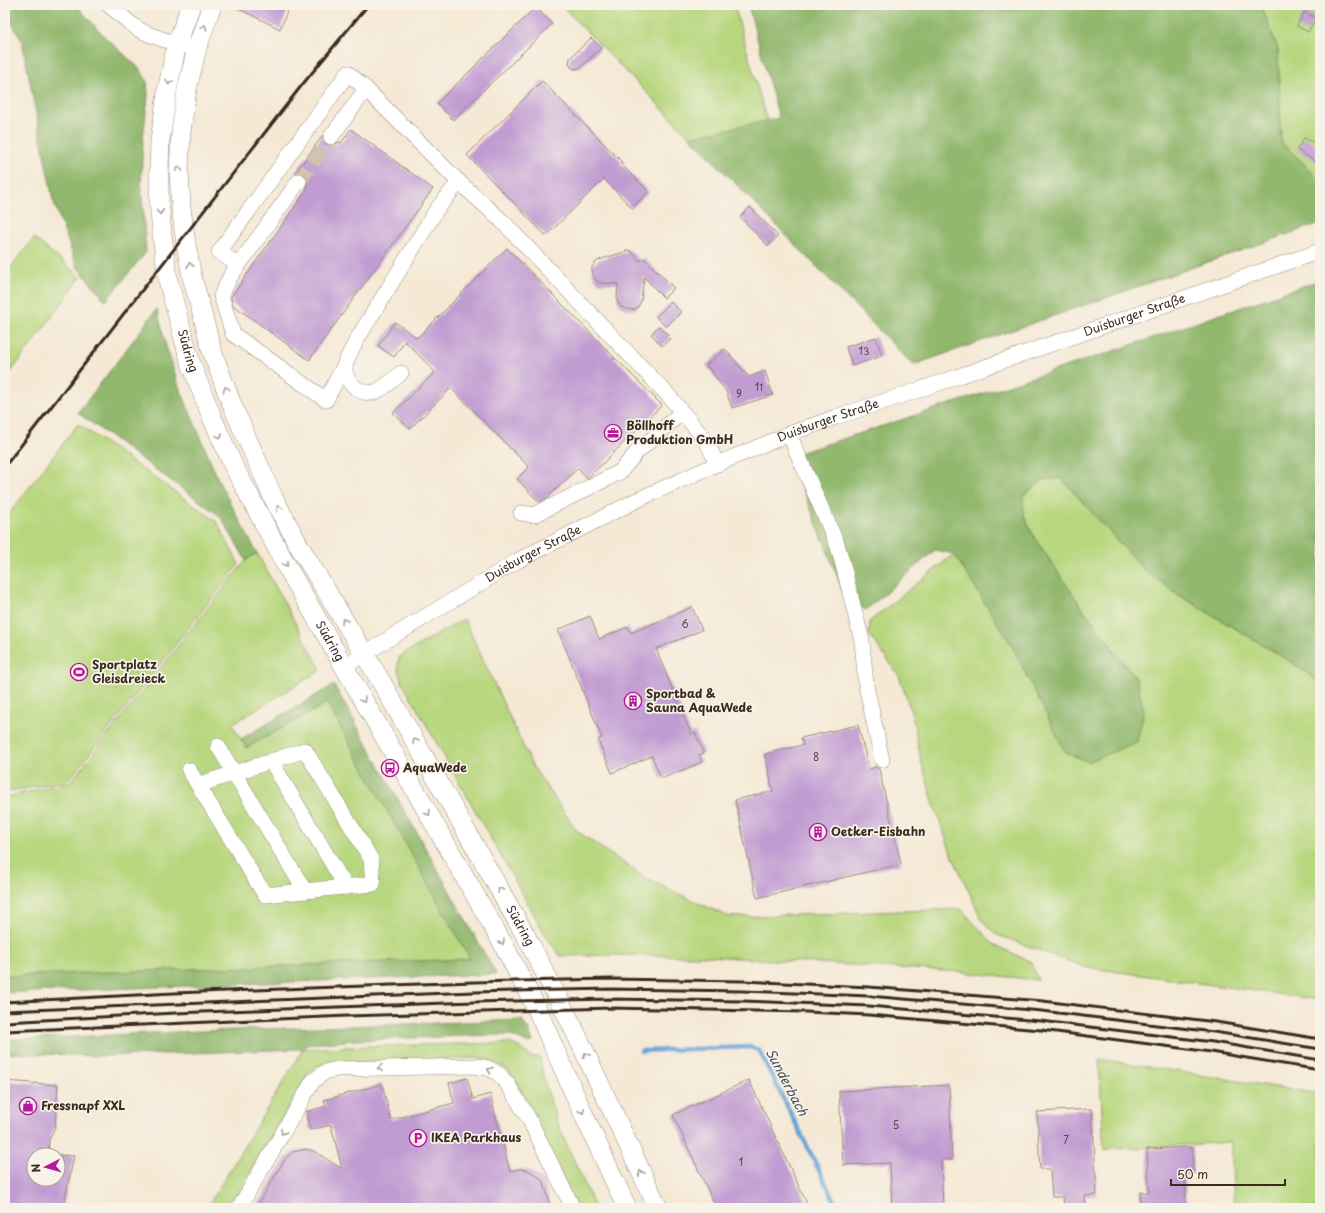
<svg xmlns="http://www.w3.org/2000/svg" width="1325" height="1213" font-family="'Playpen Sans',sans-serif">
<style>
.green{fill:#b7d77e;stroke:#79804e}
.forest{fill:#91b86d;stroke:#667146}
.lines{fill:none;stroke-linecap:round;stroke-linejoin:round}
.stream{stroke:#65a2d6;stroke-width:4.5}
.building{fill:#c19cd2}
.minor-tunnel{stroke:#d0c3b0;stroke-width:15;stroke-dasharray:15 8;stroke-linecap:butt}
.minor-casing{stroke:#988a7a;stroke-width:16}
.major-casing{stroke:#988a7a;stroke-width:20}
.minor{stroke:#fff;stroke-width:15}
.major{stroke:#fff;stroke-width:19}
.rail{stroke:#3b2a1e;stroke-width:3}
.oneway{stroke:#a79f9a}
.labels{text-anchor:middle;stroke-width:3.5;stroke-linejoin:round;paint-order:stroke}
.number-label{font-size:10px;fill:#5c464b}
.street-label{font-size:12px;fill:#3b2a1e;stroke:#f7f3e8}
.poi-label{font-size:12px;font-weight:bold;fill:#3b2a1e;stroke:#f7f3e8;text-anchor:start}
.water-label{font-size:13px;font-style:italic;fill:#4a545e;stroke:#f7f3e8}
</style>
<rect width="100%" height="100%" fill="#f7f3e8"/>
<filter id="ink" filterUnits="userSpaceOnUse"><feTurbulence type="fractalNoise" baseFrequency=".025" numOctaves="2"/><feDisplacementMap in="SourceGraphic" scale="8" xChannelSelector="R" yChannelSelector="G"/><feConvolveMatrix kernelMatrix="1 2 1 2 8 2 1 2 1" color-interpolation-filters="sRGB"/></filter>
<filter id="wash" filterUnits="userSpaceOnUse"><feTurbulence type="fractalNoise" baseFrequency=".012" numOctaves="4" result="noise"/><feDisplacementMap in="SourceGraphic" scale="16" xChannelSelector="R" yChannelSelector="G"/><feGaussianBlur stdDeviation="0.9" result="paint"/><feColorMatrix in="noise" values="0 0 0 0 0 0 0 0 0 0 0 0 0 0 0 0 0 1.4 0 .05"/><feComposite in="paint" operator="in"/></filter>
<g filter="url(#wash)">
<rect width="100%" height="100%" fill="#f5e9d5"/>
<g class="green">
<path d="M561 5H734L767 121 690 137Z"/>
<path d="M1261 5H1320V180L1281 142 1278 49Z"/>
<path d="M34 238 81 277 5 380V275Z"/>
<path d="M78 424 216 521 239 564 68 781 5 792V519Z"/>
<path d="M1061 478 1144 570 1177 594 1280 655 1309 674 1320 684V1000L1084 967 995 934 982 920 951 853 934 805 921 760 912 714 899 676 869 634 870 621 954 554 1012 646 1137 680 1080 605 1034 537 1024 516 1023 496 1043 480Z"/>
<path d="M257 553 321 670 232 724 246 748 327 703 471 959 5 976V797L70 783 246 560Z"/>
<path d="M464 619 533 767 577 831 647 879 729 917 961 909 993 944 1031 962 1038 980 960 972 706 956 612 955 560 956 548 939 402 682C398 672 396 666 400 656Z"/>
<path d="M510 1043 519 1047 531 1057H540L544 1080 557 1122 595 1208H577L515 1079C506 1066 495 1061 480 1058L325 1063 310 1070 229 1208H207L303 1049 365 1046Z"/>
<path d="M1099 1059 1320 1094V1208H1234L1231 1142 1104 1150Z"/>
</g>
<g class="forest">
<path d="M5 5H76L104 36 140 69 147 81 148 95 143 138 141 183 146 252 106 301 77 267 53 200 22 41 5 11Z"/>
<path d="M748 5H1261L1278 49 1281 142 1320 180V223L913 365 690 137 779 118Z"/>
<path d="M1320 280V684L1309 674 1280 655 1177 594 1144 570 1061 478 1043 480 1023 496 1024 516 1034 537 1080 605 1137 680 1144 711 1137 742 1088 762 1065 752 1012 646 954 554 935 550 866 610 846 599 790 456 1111 352Z"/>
<path d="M157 309 166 346 178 384 220 484 257 553 246 560 220 516 78 413Z"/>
<path d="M334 685 496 974 5 993V976L470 959 327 703 246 748 241 739Z"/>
<path d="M522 1020 529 1031 533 1042 527 1043 510 1035H495L355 1040 310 1044 303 1049 108 1056 5 1053V1040L176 1032Z"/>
</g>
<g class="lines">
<path class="stream" d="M641 1051 749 1047 759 1050 838 1208"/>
</g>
<g id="blocks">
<g class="building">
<path d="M231 5H290L280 29Z"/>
<path d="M536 7 552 24 453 120 437 103Z"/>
<path d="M1304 12 1316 18 1308 32 1297 26Z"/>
<path d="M591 38 601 48 580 68 574 69 572 68 569 64 570 58Z"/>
<path d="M542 81 622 162 620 163 649 192 632 208 604 179 546 236 467 155Z"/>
<path d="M351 129 433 189 309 360 233 305 231 297 308 188 306 186 308 182 307 178 305 174 300 172 295 173 323 135V140L325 144 330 146 334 145 339 142 341 143Z"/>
<path d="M1304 138 1320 146V164L1297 150Z"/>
<path d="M750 207 778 236 768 246 740 217Z"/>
<path d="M507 248 614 357 613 360 615 358 662 405 589 477 587 478 578 468 547 498 539 502 517 479 529 467 451 388 410 429 393 413 435 372 405 341 394 357 378 346 395 322 417 338Z"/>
<path d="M630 250 640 261 644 258 674 288 664 298 644 277 641 301 639 305 636 309 631 310 621 307 618 303 617 299 618 284 601 283 597 281 594 277 592 272V267L595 263 599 260Z"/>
<path d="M671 302 681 312 666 327 656 317Z"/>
<path d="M659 326 671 338 662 346 651 334Z"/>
<path d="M876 337 882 356 852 366 846 347Z"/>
<path d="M725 349 749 377 765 371 773 395 732 408 726 391 706 365Z"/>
<path d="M692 607 702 630 656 649 691 734 695 732 704 753 699 755 702 762 661 779 652 756 612 773 598 740 602 738 558 630 590 616 599 639 628 627 631 633Z"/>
<path d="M858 725 869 769 876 767 879 769 901 864 757 898 735 800 773 791 765 754 803 745 801 738Z"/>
<path d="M467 1078 473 1099 490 1094 510 1171 520 1169 528 1170 539 1177 544 1183 551 1208H256L282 1164 286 1158 293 1152 306 1149 314 1151 342 1169 331 1125 310 1130 306 1112 326 1106 324 1100 382 1084 391 1120 454 1103 449 1083Z"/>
<path d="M749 1080 809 1208H716L673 1115Z"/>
<path d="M5 1081 58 1085 55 1127 49 1140 48 1155H34V1179H58V1155L74 1156 63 1208H5Z"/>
<path d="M949 1085 952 1160H941L943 1208H892L890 1163 843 1165 839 1091Z"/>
<path d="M1092 1109 1097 1195 1085 1196 1086 1208H1064L1063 1197H1052L1050 1169H1040L1037 1112Z"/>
<path d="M1192 1147 1193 1174H1185L1186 1208H1140V1192H1149L1147 1149Z"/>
</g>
</g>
</g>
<g filter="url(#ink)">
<use href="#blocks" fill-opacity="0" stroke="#988a7a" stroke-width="1"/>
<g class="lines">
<path class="minor-tunnel" d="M299 181 331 137"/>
<defs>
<g id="minor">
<path d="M109 5C118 13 128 22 138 29 156 39 177 44 197 48"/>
<path d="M331 137 366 89 459 182 502 221 668 395 707 442 717 464"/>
<path d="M299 181 230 277 221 296 233 334 326 400 347 360"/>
<path d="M238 265 219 252 348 73 366 89"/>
<path d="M401 373C393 380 385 388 375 392 362 396 347 384 345 371 344 361 352 350 356 341L437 209 459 182"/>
<path d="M789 434 837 544 843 565 862 641 866 685 882 760"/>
<path d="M521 513 534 515 620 472 637 452 682 412"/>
<path id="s1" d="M344 666 517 561 637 500 717 464 789 434 836 417 907 394 1320 251"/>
<path d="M218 746 305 891"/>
<path d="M271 761 346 887"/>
<path d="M189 770 265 895 373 884 371 859 305 750 198 785"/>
<path d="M239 1208 313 1081 325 1072 337 1069 475 1066 488 1068 499 1074 508 1085 529 1119 573 1208"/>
</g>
<g id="major">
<path id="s2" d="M191 5 177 44 168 86 160 141 159 172V200L162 235 168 280 190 361 211 415 233 465 286 565 502 942 536 1007 582 1111 627 1208"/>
<path id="s3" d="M212 5 197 48 187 89 181 132 179 170 181 208 186 244 192 277 213 354 232 405 274 499 298 544 383 685 527 938 572 1025 658 1208"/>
</g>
</defs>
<use href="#minor" class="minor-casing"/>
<use href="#major" class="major-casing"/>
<use href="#minor" class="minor"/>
<use href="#major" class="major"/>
<g class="rail">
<path d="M5 466 302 85 368 5"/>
<path d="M5 1002 174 993 474 982 611 979 743 981 869 987 1043 1001 1216 1022 1320 1039"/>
<path d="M5 1011 474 992 611 989 743 991 869 996 1042 1011 1214 1032 1320 1049"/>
<path d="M5 1022 176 1013 474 1002 611 999 743 1001 869 1006 1041 1021 1213 1042 1320 1060"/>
<path d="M5 1031 348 1016 611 1008 806 1012 869 1015 1041 1030 1211 1052 1320 1070"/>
</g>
</g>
<defs><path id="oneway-chevron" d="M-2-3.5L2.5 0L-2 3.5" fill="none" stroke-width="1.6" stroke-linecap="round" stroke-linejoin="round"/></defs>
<g class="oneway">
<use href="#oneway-chevron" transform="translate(204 27) rotate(-71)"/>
<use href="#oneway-chevron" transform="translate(169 82) rotate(102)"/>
<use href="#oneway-chevron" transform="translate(179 169) rotate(-90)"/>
<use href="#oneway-chevron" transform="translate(160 212) rotate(86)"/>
<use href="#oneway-chevron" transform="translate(190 265) rotate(-101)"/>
<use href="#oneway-chevron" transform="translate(226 389) rotate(-111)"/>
<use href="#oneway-chevron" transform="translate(220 436) rotate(66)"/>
<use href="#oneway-chevron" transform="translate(279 508) rotate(-118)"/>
<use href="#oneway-chevron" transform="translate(286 564) rotate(61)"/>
<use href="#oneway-chevron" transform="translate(344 621) rotate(-121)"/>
<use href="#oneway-chevron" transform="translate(363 700) rotate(60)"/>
<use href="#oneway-chevron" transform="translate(415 741) rotate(-120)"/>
<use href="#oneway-chevron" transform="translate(428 813) rotate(60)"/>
<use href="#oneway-chevron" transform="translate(500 890) rotate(-120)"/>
<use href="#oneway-chevron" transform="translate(502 942) rotate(61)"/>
<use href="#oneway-chevron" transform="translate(586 1055) rotate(-115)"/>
<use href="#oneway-chevron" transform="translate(380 1068) rotate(178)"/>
<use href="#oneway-chevron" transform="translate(490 1070) rotate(-158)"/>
<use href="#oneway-chevron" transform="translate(582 1111) rotate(66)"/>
<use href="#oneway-chevron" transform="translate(283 1132) rotate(120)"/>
<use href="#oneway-chevron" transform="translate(641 1173) rotate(-116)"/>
</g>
</g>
<defs>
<symbol id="office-ring" viewBox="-11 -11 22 22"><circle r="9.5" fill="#f7f3e8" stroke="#b5179e" stroke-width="1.5"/><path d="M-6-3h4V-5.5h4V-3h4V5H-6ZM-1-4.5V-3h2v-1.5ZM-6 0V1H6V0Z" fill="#b5179e"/></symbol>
<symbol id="stadium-ring" viewBox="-11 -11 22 22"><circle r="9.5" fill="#f7f3e8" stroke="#b5179e" stroke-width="1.5"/><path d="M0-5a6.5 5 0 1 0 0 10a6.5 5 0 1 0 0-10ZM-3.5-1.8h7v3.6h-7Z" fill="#b5179e"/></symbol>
<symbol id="building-ring" viewBox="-11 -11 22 22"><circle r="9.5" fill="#f7f3e8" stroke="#b5179e" stroke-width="1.5"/><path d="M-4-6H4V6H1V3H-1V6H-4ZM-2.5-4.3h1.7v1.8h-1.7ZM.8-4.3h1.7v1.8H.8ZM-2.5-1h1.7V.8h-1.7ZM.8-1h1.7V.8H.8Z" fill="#b5179e"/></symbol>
<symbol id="bus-ring" viewBox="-11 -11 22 22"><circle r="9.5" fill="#f7f3e8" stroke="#b5179e" stroke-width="1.5"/><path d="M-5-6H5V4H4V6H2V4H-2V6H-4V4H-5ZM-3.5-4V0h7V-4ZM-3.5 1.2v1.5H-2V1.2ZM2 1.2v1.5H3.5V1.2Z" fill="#b5179e"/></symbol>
<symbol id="shop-ring" viewBox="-11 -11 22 22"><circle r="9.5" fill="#f7f3e8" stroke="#b5179e" stroke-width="1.5"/><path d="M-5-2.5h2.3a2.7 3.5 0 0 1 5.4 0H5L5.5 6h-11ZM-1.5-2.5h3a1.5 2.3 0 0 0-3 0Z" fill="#b5179e"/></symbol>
<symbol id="parking-ring" viewBox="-11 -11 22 22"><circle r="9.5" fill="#f7f3e8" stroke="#b5179e" stroke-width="1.5"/><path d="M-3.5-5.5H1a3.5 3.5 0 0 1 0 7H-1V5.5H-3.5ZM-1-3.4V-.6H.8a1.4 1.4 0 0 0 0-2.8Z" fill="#b5179e"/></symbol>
</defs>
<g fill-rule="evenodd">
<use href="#office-ring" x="603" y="423" width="20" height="20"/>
<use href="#stadium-ring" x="69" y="662" width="20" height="20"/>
<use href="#building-ring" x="623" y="691" width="20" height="20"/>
<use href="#bus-ring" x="380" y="758" width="20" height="20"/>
<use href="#building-ring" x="808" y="822" width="20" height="20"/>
<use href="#shop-ring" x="18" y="1096" width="20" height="20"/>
<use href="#parking-ring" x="408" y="1128" width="20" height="20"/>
</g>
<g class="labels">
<g class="number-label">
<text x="864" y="355">13</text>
<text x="759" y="391">11</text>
<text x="739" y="398">9</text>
<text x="685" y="628">6</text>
<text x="816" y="761">8</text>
<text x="896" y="1129">5</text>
<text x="1066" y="1144">7</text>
<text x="741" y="1166">1</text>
</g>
<g class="street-label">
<text dy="4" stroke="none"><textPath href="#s1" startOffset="868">Duisburger Straße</textPath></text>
<text dy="4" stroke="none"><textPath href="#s2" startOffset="353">Südring</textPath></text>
<text dy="4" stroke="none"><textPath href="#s1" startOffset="544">Duisburger Straße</textPath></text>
<text dy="4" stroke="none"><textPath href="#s1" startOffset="220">Duisburger Straße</textPath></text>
<text dy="4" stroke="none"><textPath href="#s2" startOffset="677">Südring</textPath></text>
<text dy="4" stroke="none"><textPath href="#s3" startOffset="1007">Südring</textPath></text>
</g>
<g class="poi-label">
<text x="626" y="430">Böllhoff<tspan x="626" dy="14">Produktion GmbH</tspan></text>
<text x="92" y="669">Sportplatz<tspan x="92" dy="14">Gleisdreieck</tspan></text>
<text x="646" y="698">Sportbad &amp;<tspan x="646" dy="14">Sauna AquaWede</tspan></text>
<text x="403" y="772">AquaWede</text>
<text x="831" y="836">Oetker-Eisbahn</text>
<text x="41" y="1110">Fressnapf XXL</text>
<text x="431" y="1142">IKEA Parkhaus</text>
</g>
<g class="water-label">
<text transform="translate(787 1082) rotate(62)" y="5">Sunderbach</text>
</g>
</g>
<rect width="1325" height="1213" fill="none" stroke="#f7f3e8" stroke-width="20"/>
<g transform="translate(46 1167) rotate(264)"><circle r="19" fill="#f7f3e8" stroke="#aca397"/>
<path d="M0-3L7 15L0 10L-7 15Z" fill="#b5179e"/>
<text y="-6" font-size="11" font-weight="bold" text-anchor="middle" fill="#3b2a1e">N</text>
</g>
<path d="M1171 1179v6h114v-6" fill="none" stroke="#3b2a1e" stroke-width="2"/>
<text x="1177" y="1179" font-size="12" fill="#3b2a1e" stroke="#f7f3e8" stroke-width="3" paint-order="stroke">50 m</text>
</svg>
